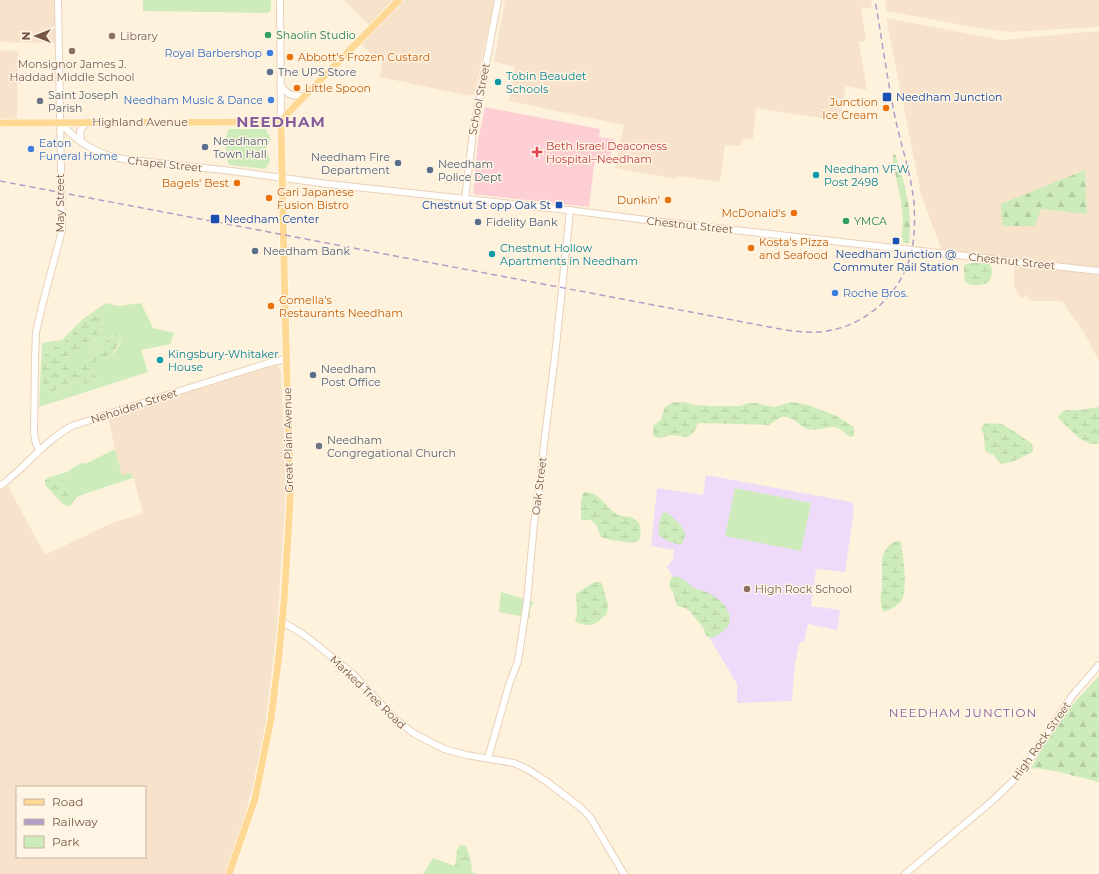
<svg xmlns="http://www.w3.org/2000/svg" width="1099" height="874" font-family="Montserrat,sans-serif">
<style>
.residential{fill:#f7e3cb;fill-rule:evenodd}
.education{fill:#efdafa}
.medical{fill:#fdcfd4}
.forest{fill:url(#forest-firs)}
.wetland{fill:url(#wetland-marsh)}
.green{fill:#ceecbb;fill-rule:evenodd}
.lines{fill:none;stroke-linecap:round;stroke-linejoin:round}
.secondary-casing{stroke:#ead0b8;stroke-width:8}
.primary-casing{stroke:#fff;stroke-width:8}
.secondary{stroke:#fff;stroke-width:6}
.primary{stroke:#ffd893;stroke-width:7}
.rail{stroke:#b49cc7;stroke-width:1.5;stroke-dasharray:6 4;stroke-linecap:butt}
.leisure-dot{fill:#2e9e5b;stroke:#fff5e5;stroke-width:1.5}
.education-dot{fill:#8d6e63;stroke:#fff5e5;stroke-width:1.5}
.shop-dot{fill:#3f7fe0;stroke:#fff5e5;stroke-width:1.5}
.food-dot{fill:#e8710a;stroke:#fff5e5;stroke-width:1.5}
.service-dot{fill:#5c6f8a;stroke:#fff5e5;stroke-width:1.5}
.culture-dot{fill:#0f9aa8;stroke:#fff5e5;stroke-width:1.5}
.transit-dot{fill:#1a4fb4;stroke:#fff5e5;stroke-width:1.5}
.worship-dot{fill:#6b7280;stroke:#fff5e5;stroke-width:1.5}
.health-dot{fill:#e0444e;stroke:#fff5e5;stroke-width:1.5}
.labels{text-anchor:middle;dominant-baseline:central;stroke-width:3;stroke-linejoin:round;paint-order:stroke}
.leisure-label{font-size:11px;fill:#27864d;stroke:#fff5e5;text-anchor:start}
.education-label{font-size:11px;fill:#785e54;stroke:#fff5e5;text-anchor:start}
.shop-label{font-size:11px;fill:#366cbe;stroke:#fff5e5;text-anchor:end}
.food-label{font-size:11px;fill:#c56008;stroke:#fff5e5;text-anchor:start}
.service-label{font-size:11px;fill:#4e5e75;stroke:#fff5e5;text-anchor:start}
.culture-label{font-size:11px;fill:#0d838f;stroke:#fff5e5;text-anchor:start}
.worship-label{font-size:11px;fill:#5b616d;stroke:#fff5e5;text-anchor:start}
.transit-label{font-size:11px;fill:#164399;stroke:#fff5e5;text-anchor:start}
.street-label{font-size:11px;fill:#765644;stroke:#fff5e5}
.health-label{font-size:11px;fill:#be3a42;stroke:#fff5e5;text-anchor:start}
.neighbourhood-label{font-size:12px;letter-spacing:1px;fill:#875e9a;stroke:#fff5e5}
.district-label{font-size:15px;font-weight:bold;letter-spacing:1px;fill:#875e9a;stroke:#fff5e5}
</style>
<defs>
<pattern id="forest-firs" width="22" height="20" patternUnits="userSpaceOnUse"><rect width="22" height="20" fill="#ceecbb"/><path d="M5 1l3.5 6h-7zM16 11l3.5 6h-7z" fill="#b4cca2"/></pattern>
<pattern id="wetland-marsh" width="20" height="14" patternUnits="userSpaceOnUse"><rect width="20" height="14" fill="#ceecbb"/><path d="M1 5h8M5 5V1M11 12h8M15 12V8" fill="none" stroke="#b4cca2"/></pattern>
</defs>
<rect width="100%" height="100%" fill="#fef2dd"/>
<!-- residential -->
<g class="residential">
<polygon points="0,0 55,0 56,43 0,42"/>
<polygon points="344,0 393,0 369,25"/>
<polygon points="402,0 494,0 475,93 470,96 380,77 382,63 360,43"/>
<polygon points="505,0 871,0 872,9 861,7 866,41 859,42 867,90 846,86 840,121 756,108 753,139 743,138 741,146 725,145 720,182 677,176 676,179 615,168 624,125 509,101 515,67 494,62"/>
<polygon points="885,0 1099,0 1099,27 1008,32 978,28 887,11"/>
<path d="M886 18 1001 40 1099 31V361L1086 336 1062 301H1030L1026 295 1021 299 1014 286V264L944 257 921 194ZM1085 170 1087 214 1041 209Z"/>
<polygon points="0,50 18,51 17,119 0,119"/>
<path d="M273 365H277L281 371 285 447V508L277 628 265 727 253 786 242 826 225 874H0V491L8 486 45 555 112 523 143 513 132 473 122 476 115 449 108 417 115 414 261 369ZM17 787H145V857H17Z"/>
</g>
<!-- education -->
<polygon class="education" points="706,475 846,501 851,502 853,505 854,509 845,572 816,569 811,606 840,610 837,630 808,624 804,642 800,642 795,663 792,701 737,703 737,684 667,567 673,559 674,550 651,546 657,488 703,495"/>
<!-- medical -->
<polygon class="medical" points="485,107 600,129 599,137 614,139 609,162 595,159 589,207 473,194 478,141"/>
<!-- forest -->
<g class="forest">
<path d="M895 154C905 183 913 212 909 243H903V238H901C907 215 897 188 894 165H893V155Z"/>
<polygon points="1085,170 1087,214 1041,209 1035,226 1002,226 1001,204"/>
<path d="M1099 676V782C1077 777 1054 769 1031 768 1038 756 1044 742 1052 730 1066 711 1083 693 1099 676Z"/>
</g>
<!-- wetland -->
<g class="wetland">
<path d="M971 263H985L991 265C993 272 992 278 988 283 980 285 972 287 965 282L964 275V265Z"/>
<path d="M98 314C101 315 102 315 103 318 106 325 92 346 86 351 82 354 71 356 65 357L78 362 88 361 101 349 106 339 115 334H119L122 338 112 355 106 358 90 371 92 374 98 377C95 387 80 381 72 383 62 384 55 393 45 394 43 389 40 363 43 357 47 350 55 348 62 343 74 335 85 317 98 314Z"/>
<path d="M675 402H684L694 405 709 406H740L748 403H755L774 407 791 402 808 405 837 416 852 426 854 428V436L850 437C845 434 843 429 835 427 826 426 816 432 807 429 799 426 792 415 782 417 777 418 774 423 769 425L701 423H698L694 432 688 437C682 437 677 435 671 435 663 435 662 442 653 435V426L661 420 665 407 670 404Z"/>
<polygon points="1099,407 1099,444 1091,444 1079,438 1059,419 1058,417 1062,412 1067,410 1080,410"/>
<polygon points="987,423 1002,424 1012,430 1031,443 1033,447 1033,452 1012,462 1001,464 998,461 994,455 986,452 985,449 984,435 981,429 983,425"/>
<polygon points="82,463 88,464 93,489 76,498 71,505 68,506 64,505 45,485 45,481 47,478 67,472 74,467"/>
<path d="M585 492C599 492 605 506 615 513 622 518 632 514 638 522 642 527 641 535 639 540L633 543 611 540 601 537C598 532 598 524 592 521 589 519 585 520 581 520V501L583 493Z"/>
<path d="M664 512C671 514 684 527 685 534 685 538 683 541 682 544 674 545 665 540 659 535 658 528 659 517 664 512Z"/>
<path d="M897 541H900L901 543C903 557 908 587 902 600 899 605 890 610 884 612 878 603 882 595 882 585 883 568 877 548 897 541Z"/>
<path d="M672 577C683 575 687 584 696 589 700 590 704 591 708 593 722 599 741 619 722 632 718 635 713 639 708 637 705 635 705 632 704 629 702 626 690 611 688 610 685 607 680 607 677 606L673 592 669 586 670 580Z"/>
<path d="M596 582H600L602 584 608 604 607 614C603 617 599 622 594 624 588 626 579 625 575 621L577 615 576 594 591 584Z"/>
<polygon points="460,845 466,846 471,861 472,874 451,874 456,862 457,850"/>
</g>
<!-- green -->
<g class="green">
<polygon points="143,0 271,0 271,10 268,13 143,11"/>
<path d="M229 129H266C268 134 271 136 270 142 268 147 268 143 267 149 267 154 270 157 270 162L265 169 229 165C225 154 223 140 229 129Z"/>
<path d="M106 303 118 306 141 303 153 328 175 333 172 338 171 344 141 350 148 372 39 407 42 343 62 340 83 319ZM98 314C101 315 102 315 103 318 106 324 93 346 87 350 80 356 66 353 63 362L68 364 88 361 101 349 106 339 115 334H119L122 338C120 343 117 351 112 355 105 361 91 358 90 371L92 374 98 377C95 387 80 381 72 383 62 385 55 393 45 394 43 389 40 363 43 357 47 350 55 348 62 343 74 335 85 317 98 314Z"/>
<polygon points="115,449 122,475 132,473 133,478 72,498 59,477"/>
<polygon points="735,488 811,503 801,551 725,536"/>
<polygon points="501,592 534,602 530,609 530,618 499,612"/>
<polygon points="433,858 477,874 423,874"/>
</g>
<g class="lines">
<!-- secondary casing -->
<g class="secondary-casing">
<g id="secondary">
<polyline points="280,0 281,122"/>
<path d="M281 86C289 96 292 96 305 96"/>
<path d="M60 122C76 141 98 155 123 159L232 171 328 184 576 211 654 221 1099 271"/>
<polyline points="81,141 80,131 87,122"/>
<polyline points="465,199 473,133 498,0"/>
<polyline points="40,450 36,444 34,434 35,358 36,332 42,306 60,238 62,229 58,0"/>
<path d="M0 486C25 468 44 441 72 426L186 389 265 364 286 359"/>
<polyline points="282,622 293,628 307,637 353,674 393,717 413,733 444,749 466,755 514,763 527,769 546,781 581,808 590,817 624,874"/>
<polyline points="488,758 509,685 518,661 527,601 534,524 540,486 544,444 556,347 570,210"/>
<polyline points="905,874 991,802 1011,783 1028,762 1072,696 1099,665"/>
</g>
</g>
<!-- primary casing -->
<g class="primary-casing">
<g id="primary">
<polyline points="281,122 290,111 399,0"/>
<polyline points="0,123 281,122"/>
<polyline points="229,874 255,799 271,719 279,654 284,602 290,502 290,481 285,309 281,122"/>
</g>
</g>
<!-- secondary -->
<use href="#secondary" class="secondary"/>
<!-- primary -->
<use href="#primary" class="primary"/>
<!-- rail -->
<path class="rail" d="M0 181 780 329C798 332 815 334 832 330 868 323 900 293 910 257 915 240 915 221 914 203 911 173 901 146 895 117 887 78 882 39 875 0"/>
</g>
<!-- markers -->
<g class="leisure-dot">
<circle cx="268" cy="35" r="4"/>
<circle cx="846" cy="221" r="4"/>
</g>
<g class="education-dot">
<circle cx="112" cy="36" r="4"/>
<circle cx="72" cy="51" r="4"/>
<circle cx="747" cy="589" r="4"/>
</g>
<g class="shop-dot">
<circle cx="270" cy="53" r="4"/>
<circle cx="271" cy="100" r="4"/>
<circle cx="31" cy="149" r="4"/>
<circle cx="835" cy="293" r="4"/>
</g>
<g class="food-dot">
<circle cx="290" cy="57" r="4"/>
<circle cx="297" cy="88" r="4"/>
<circle cx="886" cy="108" r="4"/>
<circle cx="237" cy="183" r="4"/>
<circle cx="269" cy="198" r="4"/>
<circle cx="668" cy="200" r="4"/>
<circle cx="794" cy="213" r="4"/>
<circle cx="751" cy="248" r="4"/>
<circle cx="271" cy="306" r="4"/>
</g>
<g class="service-dot">
<circle cx="270" cy="72" r="4"/>
<circle cx="205" cy="147" r="4"/>
<circle cx="398" cy="163" r="4"/>
<circle cx="430" cy="170" r="4"/>
<circle cx="478" cy="222" r="4"/>
<circle cx="255" cy="251" r="4"/>
<circle cx="313" cy="375" r="4"/>
</g>
<g class="culture-dot">
<circle cx="498" cy="82" r="4"/>
<circle cx="816" cy="175" r="4"/>
<circle cx="492" cy="254" r="4"/>
<circle cx="160" cy="360" r="4"/>
</g>
<g class="transit-dot">
<rect x="882" y="92" width="10" height="10" rx="2"/>
<rect x="555" y="201" width="8" height="8" rx="2"/>
<rect x="210" y="214" width="10" height="10" rx="2"/>
<rect x="892" y="237" width="8" height="8" rx="2"/>
</g>
<g class="worship-dot">
<circle cx="40" cy="101" r="4"/>
<circle cx="319" cy="446" r="4"/>
</g>
<path class="health-dot" d="M535 146h4v4h4v4h-4v4h-4v-4h-4v-4h4z"/>
<g class="labels">
<!-- leisure labels -->
<g class="leisure-label">
<text x="276" y="35">Shaolin Studio</text>
<text x="854" y="221">YMCA</text>
</g>
<!-- education labels -->
<g class="education-label">
<text x="120" y="36">Library</text>
<text x="72" y="64" text-anchor="middle">Monsignor James J.<tspan x="72" dy="13">Haddad Middle School</tspan></text>
<text x="755" y="589">High Rock School</text>
</g>
<!-- shop labels -->
<g class="shop-label">
<text x="262" y="53">Royal Barbershop</text>
<text x="263" y="100">Needham Music &amp; Dance</text>
<text x="39" y="143" text-anchor="start">Eaton<tspan x="39" dy="13">Funeral Home</tspan></text>
<text x="843" y="293" text-anchor="start">Roche Bros.</text>
</g>
<!-- food labels -->
<g class="food-label">
<text x="298" y="57">Abbott's Frozen Custard</text>
<text x="305" y="88">Little Spoon</text>
<text x="878" y="102" text-anchor="end">Junction<tspan x="878" dy="13">Ice Cream</tspan></text>
<text x="229" y="183" text-anchor="end">Bagels' Best</text>
<text x="277" y="192">Gari Japanese<tspan x="277" dy="13">Fusion Bistro</tspan></text>
<text x="660" y="200" text-anchor="end">Dunkin'</text>
<text x="786" y="213" text-anchor="end">McDonald's</text>
<text x="759" y="242">Kosta's Pizza<tspan x="759" dy="13">and Seafood</tspan></text>
<text x="279" y="300">Comella's<tspan x="279" dy="13">Restaurants Needham</tspan></text>
</g>
<!-- service labels -->
<g class="service-label">
<text x="278" y="72">The UPS Store</text>
<text x="213" y="141">Needham<tspan x="213" dy="13">Town Hall</tspan></text>
<text x="390" y="157" text-anchor="end">Needham Fire<tspan x="390" dy="13">Department</tspan></text>
<text x="438" y="164">Needham<tspan x="438" dy="13">Police Dept</tspan></text>
<text x="486" y="222">Fidelity Bank</text>
<text x="263" y="251">Needham Bank</text>
<text x="321" y="369">Needham<tspan x="321" dy="13">Post Office</tspan></text>
</g>
<!-- culture labels -->
<g class="culture-label">
<text x="506" y="76">Tobin Beaudet<tspan x="506" dy="13">Schools</tspan></text>
<text x="824" y="169">Needham VFW<tspan x="824" dy="13">Post 2498</tspan></text>
<text x="500" y="248">Chestnut Hollow<tspan x="500" dy="13">Apartments in Needham</tspan></text>
<text x="168" y="354">Kingsbury-Whitaker<tspan x="168" dy="13">House</tspan></text>
</g>
<!-- worship labels -->
<g class="worship-label">
<text x="48" y="95">Saint Joseph<tspan x="48" dy="13">Parish</tspan></text>
<text x="327" y="440">Needham<tspan x="327" dy="13">Congregational Church</tspan></text>
</g>
<!-- transit labels -->
<g class="transit-label">
<text x="896" y="97">Needham Junction</text>
<text x="551" y="205" text-anchor="end">Chestnut St opp Oak St</text>
<text x="224" y="219">Needham Center</text>
<text x="896" y="254" text-anchor="middle">Needham Junction @<tspan x="896" dy="13">Commuter Rail Station</tspan></text>
</g>
<!-- street labels -->
<g class="street-label">
<text transform="translate(479 99) rotate(-79)">School Street</text>
<text x="140" y="122">Highland Avenue</text>
<text transform="translate(165 164) rotate(6)">Chapel Street</text>
<text transform="translate(60 203) rotate(-90)">May Street</text>
<text transform="translate(690 225) rotate(6)">Chestnut Street</text>
<text transform="translate(1012 261) rotate(6)">Chestnut Street</text>
<text transform="translate(134 406) rotate(-18)">Nehoiden Street</text>
<text transform="translate(288 440) rotate(-91)">Great Plain Avenue</text>
<text transform="translate(539 486) rotate(-83)">Oak Street</text>
<text transform="translate(368 692) rotate(44)">Marked Tree Road</text>
<text transform="translate(1041 741) rotate(-55)">High Rock Street</text>
</g>
<!-- health labels -->
<g class="health-label">
<text x="546" y="146">Beth Israel Deaconess<tspan x="546" dy="13">Hospital–Needham</tspan></text>
</g>
<!-- neighbourhood labels -->
<g class="neighbourhood-label">
<text x="963" y="712">NEEDHAM JUNCTION</text>
</g>
<!-- district labels -->
<g class="district-label">
<text x="281" y="121">NEEDHAM</text>
</g>
</g>
<!-- legend -->
<rect x="16" y="786" width="130" height="72" fill="#fff5e5" stroke="#c8b5a5"/>
<rect x="24" y="799" width="20" height="6" fill="#ffd893" stroke="#c8b5a5"/>
<text x="52" y="806" font-size="12" fill="#765644">Road</text>
<rect x="24" y="819" width="20" height="6" fill="#b49cc7" stroke="#c8b5a5"/>
<text x="52" y="826" font-size="12" fill="#765644">Railway</text>
<rect x="24" y="836" width="20" height="12" fill="#ceecbb" stroke="#c8b5a5"/>
<text x="52" y="846" font-size="12" fill="#765644">Park</text>
<!-- north arrow -->
<g transform="translate(36 36) rotate(270)" stroke="#fff5e5" stroke-width="3" paint-order="stroke">
<path d="M0-3L7 15L0 10L-7 15Z" fill="#765644"/>
<text y="-6" font-size="11" font-weight="bold" text-anchor="middle" fill="#765644">N</text>
</g>
</svg>
